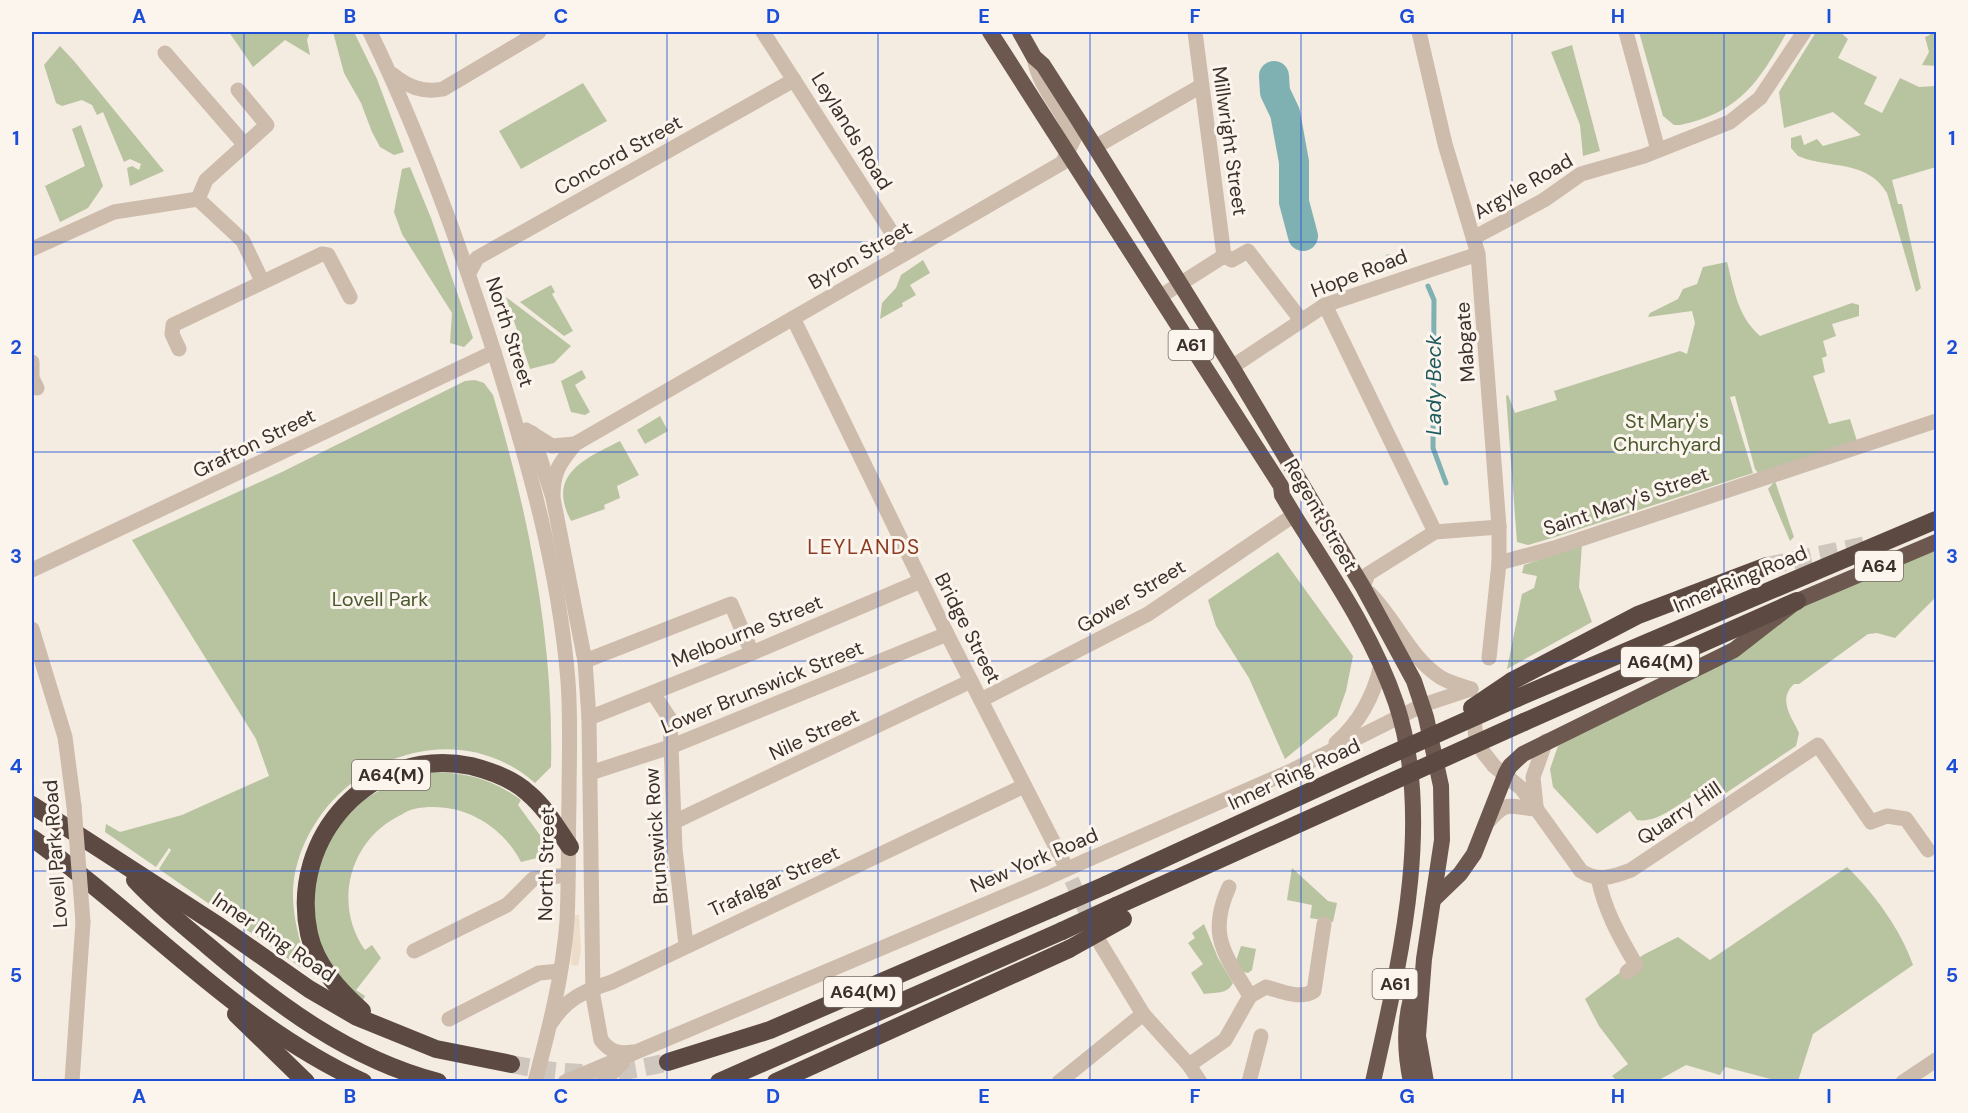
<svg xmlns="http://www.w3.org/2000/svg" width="1968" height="1113" font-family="'DM Sans',sans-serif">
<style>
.green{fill:#b8c4a0}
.plaza{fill:#ecdcc8}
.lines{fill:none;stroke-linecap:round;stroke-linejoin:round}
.stream{stroke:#7fb0b2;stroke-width:5}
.river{stroke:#7fb0b2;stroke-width:30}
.minor-tunnel{stroke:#cfc6bd;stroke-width:15;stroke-dasharray:15 8;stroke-linecap:butt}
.motorway-tunnel{stroke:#cfc6bd;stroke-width:18;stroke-dasharray:18 9;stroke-linecap:butt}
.minor{stroke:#cdbbac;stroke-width:15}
.tertiary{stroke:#cdbbac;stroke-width:15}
.trunk{stroke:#6c584f;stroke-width:16}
.motorway{stroke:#5c4a42;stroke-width:18}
.tertiary-bridge{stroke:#cdbbac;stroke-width:15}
.motorway-bridge{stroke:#5c4a42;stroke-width:18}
.grid{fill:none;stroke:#1d4ed8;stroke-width:1.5;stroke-opacity:0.55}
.labels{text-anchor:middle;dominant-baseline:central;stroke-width:6;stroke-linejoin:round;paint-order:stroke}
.shield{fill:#fbf5ee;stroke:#756b66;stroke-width:1.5}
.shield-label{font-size:18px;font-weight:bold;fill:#3b302b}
.street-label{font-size:20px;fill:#3b302b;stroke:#fbf5ee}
.park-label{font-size:20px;fill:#4a5a2e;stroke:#fbf5ee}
.water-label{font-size:21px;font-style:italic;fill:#1f5a5e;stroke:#fbf5ee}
.neighbourhood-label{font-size:21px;letter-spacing:1.5px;fill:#8c3b22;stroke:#fbf5ee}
.neatline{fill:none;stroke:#1d4ed8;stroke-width:2}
.grid-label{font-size:20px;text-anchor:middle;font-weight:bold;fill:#1d4ed8}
</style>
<rect width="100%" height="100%" fill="#f4ebe1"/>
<!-- green -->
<g class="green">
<polygon points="229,32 310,32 307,40 310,55 285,40 253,67"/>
<polygon points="333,32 354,32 377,79 404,152 394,155 380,147 372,132 361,103 344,73"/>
<path d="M1639 32H1787C1759 82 1739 113 1680 125H1674L1663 116Z"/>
<path d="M1816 32H1840L1848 39 1838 58 1877 77 1864 104 1882 113 1900 78 1919 87 1936 86V167L1892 180 1898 204H1902L1921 288 1916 292 1887 193C1868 162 1837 168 1806 159L1798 156 1791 148V138L1801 135 1804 145 1817 139 1823 146 1861 135 1833 112 1784 128 1779 92Z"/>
<polygon points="1928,32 1936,32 1936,66 1922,65 1929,52 1925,37 1930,35"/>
<polygon points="1572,45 1600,151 1583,156 1580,125 1551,52"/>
<polygon points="60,46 74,61 164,171 130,186 127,168 132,166 139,170 141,164 130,159 124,162 103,112 97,115 92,105 82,100 62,106 56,103 44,65"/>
<polygon points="583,83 607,121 521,169 499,131"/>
<polygon points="81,125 103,186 88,208 60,222 45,186 85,166 72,129"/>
<polygon points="410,167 431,218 473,338 464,347 450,343 452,313 402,234 394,212 402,169"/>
<polygon points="923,260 930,273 910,285 916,295 902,303 903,306 880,319 882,303 896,288 901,275"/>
<path d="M1727 262C1735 292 1737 315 1760 336L1852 303 1859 305V316L1832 324 1836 336 1823 341 1827 356 1822 358 1825 372 1813 376 1829 424 1850 419 1857 441 1758 473 1755 469 1735 396 1730 397 1753 473 1552 538 1528 545 1517 542 1506 396 1508 395 1515 413 1557 400 1554 391 1680 351 1687 354 1695 323 1692 311 1648 317 1650 313 1678 299 1683 289 1697 284 1703 267Z"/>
<polygon points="551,285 555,292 552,294 573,331 564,336 520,302"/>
<polygon points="506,297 571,346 554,363 530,369"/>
<polygon points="582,370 586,378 575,385 590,412 585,415 571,412 561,381"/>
<path d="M475 380 484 383 493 395C529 516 554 640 551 767L535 783C453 711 328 762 298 861 287 895 296 931 307 964L300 967 159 869 171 850 169 848 156 867 105 832 106 824 120 832 182 815 269 776 256 739 132 540 282 472 465 381Z"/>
<polygon points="660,416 668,431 645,444 637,430"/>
<path d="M620 441 639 475 617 486 620 498 604 505 605 509 571 521C546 474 585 459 620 441Z"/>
<polygon points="1775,481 1794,537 1790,541 1768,489"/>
<path d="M1936 543V597L1895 638 1877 633 1868 634 1799 684H1794C1777 700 1792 717 1799 733L1796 746 1726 793C1692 779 1671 825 1637 820L1630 811 1597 834 1553 787 1550 769 1558 746 1814 595Z"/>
<polygon points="1582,544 1579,587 1592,622 1507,669 1522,594 1534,588 1537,576 1522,573 1524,565"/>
<polygon points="1278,552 1353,656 1346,691 1337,716 1285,759 1249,678 1216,626 1208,600"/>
<path d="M427 772C464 772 491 778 521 800L518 805 545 842 549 855 521 862C501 823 458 800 414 809 408 810 403 814 397 817 349 842 333 905 365 950L372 945 381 958 356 990 365 996 363 1000 337 981 314 934 312 913 316 869 334 831 364 799 403 778Z"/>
<path d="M1847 867C1874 893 1901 930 1913 965L1813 1034 1798 1081H1778L1725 1067 1720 1075 1686 1065 1657 1081H1617L1612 1076 1628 1064 1599 1026 1585 999 1643 955 1678 937 1710 960Z"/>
<polygon points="1292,868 1328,901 1337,903 1333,922 1310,918 1312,905 1287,900"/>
<path d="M1204 924 1218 958 1233 983C1227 995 1215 992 1204 994L1191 973 1203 964 1188 943 1195 938 1192 933Z"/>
<polygon points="1241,946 1256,949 1252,970 1248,973 1244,972 1236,961"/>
</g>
<!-- plaza -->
<polygon class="plaza" points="573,915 579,915 581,951 578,966 571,965"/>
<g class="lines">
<!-- stream -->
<g class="stream">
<polyline points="1388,257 1407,262"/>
<polyline points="1428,286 1434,300 1433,448 1446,483"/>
</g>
<!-- river -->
<polyline class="river" points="1274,76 1275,92 1285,113 1294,162 1294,202 1303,236"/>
<!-- minor-tunnel -->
<polyline class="minor-tunnel" points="1062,859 1093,927"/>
<!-- motorway-tunnel -->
<g class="motorway-tunnel">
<polyline points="1767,566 1871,544"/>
<path d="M511 1064C572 1076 607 1077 668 1062"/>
</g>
<!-- minor -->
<g class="minor">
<polyline points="763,32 905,253"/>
<polyline points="1195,32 1224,256"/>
<polyline points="1419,32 1445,144 1478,254 1499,527 1499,563 1489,658"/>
<polyline points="1626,32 1658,150"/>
<polyline points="165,53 244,144"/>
<polyline points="1095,147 1201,86"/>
<polyline points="198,199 206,180 267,125 238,90"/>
<polyline points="1475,237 1544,200 1581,174 1644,156 1730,122 1760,98 1804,32"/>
<polyline points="32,249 114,212 198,199 243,241 262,281"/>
<polyline points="1224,256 1232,260 1248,251 1301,320"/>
<polyline points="469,273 477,258 794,80"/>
<polyline points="1161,296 1224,256"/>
<polyline points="1325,305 1435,532"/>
<polyline points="793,318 947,634 1062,859"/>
<polyline points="179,349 172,334 173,325 322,254 328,255 350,297"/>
<polyline points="32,362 32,378 37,388"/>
<polyline points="1232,367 1325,305 1478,254"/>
<polyline points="526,430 552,446 575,444"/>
<path d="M553 496C553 471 560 463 575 444L1062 163 1074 139C1064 110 1038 87 1034 57"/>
<polyline points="1499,563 1554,548 1936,421"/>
<polyline points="32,570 494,352"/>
<polyline points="1363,587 1368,574 1435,532 1499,527"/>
<polyline points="585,661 731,604 752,653"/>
<polyline points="653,693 670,719 675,849 686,945"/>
<polyline points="981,700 1148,614 1294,515"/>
<path d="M1473 707 1476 739 1483 752 1494 766 1522 789 1581 871C1598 882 1613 877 1631 870L1818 745 1871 822 1887 816 1906 819 1928 850"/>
<polyline points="589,718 752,653 921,581"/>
<polyline points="590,773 670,747 947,634"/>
<polyline points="1536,806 1533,777 1546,741"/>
<polyline points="674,822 971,681"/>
<path d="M1488 822C1508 798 1511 808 1536 809"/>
<path d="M1598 878C1605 911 1619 936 1636 965L1627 972"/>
<path d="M1229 887C1207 936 1225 954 1250 996"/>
<polyline points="1100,943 1143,1014 1189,1065 1200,1082"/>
<polyline points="414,951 507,905 533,879 568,875"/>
<polyline points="449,1019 539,973 560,971"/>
<path d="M551 1023C567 998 584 991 612 982L1024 786"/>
<path d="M1189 1065 1225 1040 1250 996 1266 987C1281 991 1299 1000 1314 991L1324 924"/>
<polyline points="1059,1082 1143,1014"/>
<polyline points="1249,1082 1261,1036"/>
<polyline points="1903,1082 1936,1060"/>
</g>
<!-- tertiary -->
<g class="tertiary">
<path d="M370 32C420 135 459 242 494 352 527 459 559 568 568 681 571 721 569 761 569 801 568 841 569 881 567 921 563 975 549 1029 535 1082"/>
<path d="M392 74C408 87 423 93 443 89L539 32"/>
<path d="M532 433 553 498 585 661 589 718 593 996 601 1040C610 1052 619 1054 633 1052"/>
<path d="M1369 593C1395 618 1409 657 1440 677 1449 683 1461 685 1471 689"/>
<polyline points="32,629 65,737 74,806"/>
<path d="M1336 743C1359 723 1374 695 1381 665"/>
<polyline points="1085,861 1293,770 1423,705 1471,689"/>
<polyline points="72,1082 83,922"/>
<polyline points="565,1082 1045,879"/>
<polyline points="603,1082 622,1063"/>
</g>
<!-- trunk -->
<g class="trunk">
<path d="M990 32 1281 486 1282 495 1294 515C1332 576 1373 635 1396 703 1435 821 1399 964 1373 1082"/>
<polyline points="1020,32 1034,57 1043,65 1077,118 1232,367 1363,587 1414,681 1426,717 1441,786 1442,840 1424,959 1418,1036 1426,1082"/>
<polyline points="1433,900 1460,874 1474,854 1506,773 1510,766 1523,754 1734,650 1797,601 1936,542"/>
<path d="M1411 1082C1404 1049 1404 1014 1416 983"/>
</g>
<!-- motorway -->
<g class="motorway">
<polyline points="1512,681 1638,615 1767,566"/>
<polyline points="1517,698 1936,520"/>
<polyline points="1524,722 1797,601"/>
<polyline points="32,805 219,926 309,989 357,1017 436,1049 511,1064"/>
<path d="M32 838C144 918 236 1024 363 1082"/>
<path d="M135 880C157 904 182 924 207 945 275 1003 349 1059 438 1082"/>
<polyline points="1106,885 1383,758"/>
<polyline points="1116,906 1380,787"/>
<path d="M362 1011C339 990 316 966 309 934 288 837 372 745 471 766 491 771 513 779 528 793 546 808 557 828 570 847"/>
<polyline points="236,1014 306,1082"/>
<polyline points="668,1062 770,1030 1053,908"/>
<polyline points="719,1082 1062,931"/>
<polyline points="776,1082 1069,949"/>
</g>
<!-- tertiary-bridge -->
<g class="tertiary-bridge">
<polyline points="74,806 83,922"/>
<polyline points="1045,879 1085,861"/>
</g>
<!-- motorway-bridge -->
<g class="motorway-bridge">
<polyline points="1472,708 1512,681"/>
<polyline points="1383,758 1517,698"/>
<polyline points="1380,787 1524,722"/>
<polyline points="1053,908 1106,885"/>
<polyline points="1062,931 1116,906"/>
<polyline points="1069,949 1123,919"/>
</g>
</g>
<!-- grid -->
<path class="grid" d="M244 32V1082M456 32V1082M667 32V1082M878 32V1082M1090 32V1082M1301 32V1082M1512 32V1082M1724 32V1082M32 242H1936M32 452H1936M32 661H1936M32 871H1936"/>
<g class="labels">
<!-- shield labels -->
<g class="shield">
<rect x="1168.5" y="330" width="45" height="30" rx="4.5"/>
<rect x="1855" y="551" width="48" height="30" rx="4.5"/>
<rect x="1621" y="647" width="78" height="30" rx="4.5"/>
<rect x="352" y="760" width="78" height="30" rx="4.5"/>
<rect x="1372.5" y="969" width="45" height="30" rx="4.5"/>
<rect x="824" y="977" width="78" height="30" rx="4.5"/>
</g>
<g class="shield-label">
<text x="1191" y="345">A61</text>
<text x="1879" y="566">A64</text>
<text x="1660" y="662">A64(M)</text>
<text x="391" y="775">A64(M)</text>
<text x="1395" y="984">A61</text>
<text x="863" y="992">A64(M)</text>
</g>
<!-- street labels -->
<g class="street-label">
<text transform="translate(852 131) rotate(58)">Leylands Road</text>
<text transform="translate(1230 141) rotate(82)">Millwright Street</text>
<text transform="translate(618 155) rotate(-29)">Concord Street</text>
<text transform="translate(1523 186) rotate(-30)">Argyle Road</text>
<text transform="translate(860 255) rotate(-30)">Byron Street</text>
<text transform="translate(1359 273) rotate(-21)">Hope Road</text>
<text transform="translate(510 332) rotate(72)">North Street</text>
<text transform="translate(1465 342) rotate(-94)">Mabgate</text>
<text transform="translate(254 443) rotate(-26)">Grafton Street</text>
<text transform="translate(1626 501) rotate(-19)">Saint Mary's Street</text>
<text transform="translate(1321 515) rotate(60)">Regent Street</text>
<text transform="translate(1740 579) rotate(-23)">Inner Ring Road</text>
<text transform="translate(1131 596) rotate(-31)">Gower Street</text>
<text transform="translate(968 628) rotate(63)">Bridge Street</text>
<text transform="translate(747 631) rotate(-22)">Melbourne Street</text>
<text transform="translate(762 687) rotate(-22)">Lower Brunswick Street</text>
<text transform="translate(814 734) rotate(-25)">Nile Street</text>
<text transform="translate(1294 774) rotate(-25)">Inner Ring Road</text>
<text transform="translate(1679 813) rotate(-34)">Quarry Hill</text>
<text transform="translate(656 836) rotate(-94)">Brunswick Row</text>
<text transform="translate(55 854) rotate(-94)">Lovell Park Road</text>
<text transform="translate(1034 860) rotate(-23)">New York Road</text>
<text transform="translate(546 864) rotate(-89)">North Street</text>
<text transform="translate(774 881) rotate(-25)">Trafalgar Street</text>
<text transform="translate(274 937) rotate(34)">Inner Ring Road</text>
</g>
<!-- park labels -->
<g class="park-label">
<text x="1667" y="421">St Mary's<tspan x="1667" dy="23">Churchyard</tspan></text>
<text x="380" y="599">Lovell Park</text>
</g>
<!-- water labels -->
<g class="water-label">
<text transform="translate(1434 385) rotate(-90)">Lady Beck</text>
</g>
<!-- neighbourhood labels -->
<g class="neighbourhood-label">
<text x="864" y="547">LEYLANDS</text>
</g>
</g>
<!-- border -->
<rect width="1968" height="1113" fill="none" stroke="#fbf5ee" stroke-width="66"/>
<rect x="33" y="33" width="1902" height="1047" class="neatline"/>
<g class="grid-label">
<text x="139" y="23">A</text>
<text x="350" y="23">B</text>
<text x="561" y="23">C</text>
<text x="773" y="23">D</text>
<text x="984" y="23">E</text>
<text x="1195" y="23">F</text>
<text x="1407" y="23">G</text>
<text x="1618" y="23">H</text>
<text x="1829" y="23">I</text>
<text x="16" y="145">1</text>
<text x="1952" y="145">1</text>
<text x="16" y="354">2</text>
<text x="1952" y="354">2</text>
<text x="16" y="563">3</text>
<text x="1952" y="563">3</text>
<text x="16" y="773">4</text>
<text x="1952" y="773">4</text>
<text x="16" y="982">5</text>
<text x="1952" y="982">5</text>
<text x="139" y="1103">A</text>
<text x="350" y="1103">B</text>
<text x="561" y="1103">C</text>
<text x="773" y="1103">D</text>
<text x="984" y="1103">E</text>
<text x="1195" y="1103">F</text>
<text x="1407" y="1103">G</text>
<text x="1618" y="1103">H</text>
<text x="1829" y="1103">I</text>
</g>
</svg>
